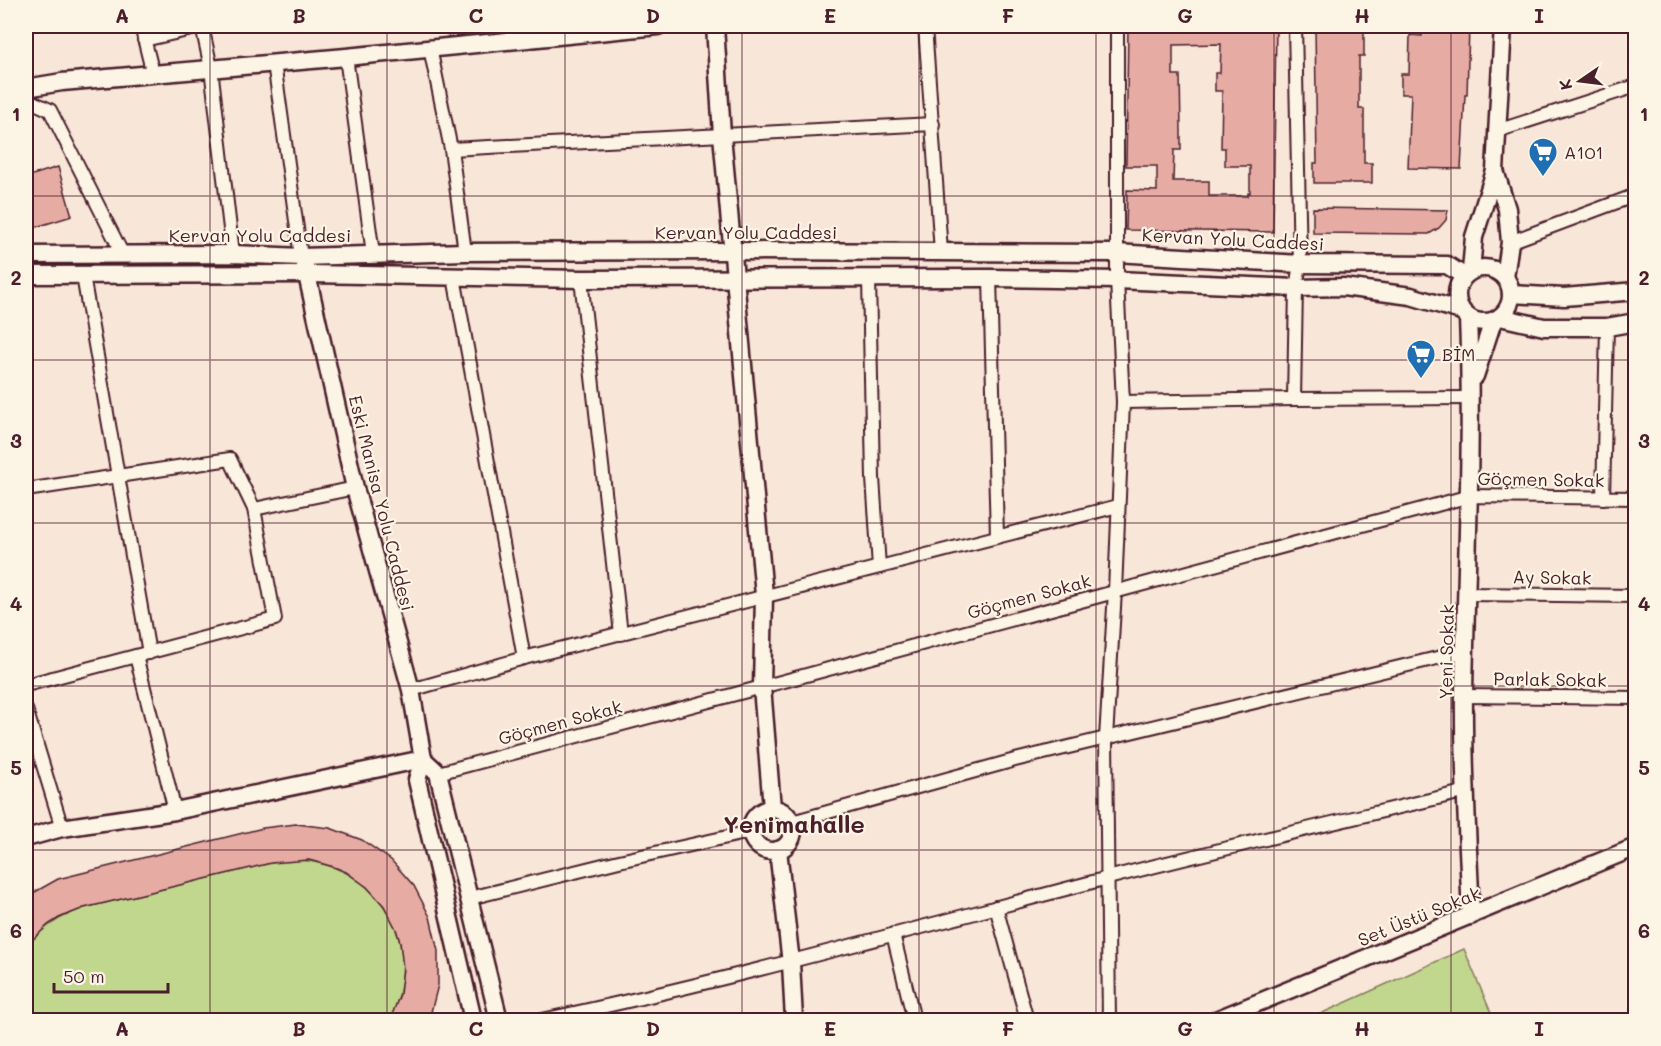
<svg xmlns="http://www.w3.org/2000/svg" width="1661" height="1046" font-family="Mali,sans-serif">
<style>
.green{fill:#c1d78d;stroke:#867b5c;stroke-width:1.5}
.building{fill:#e6aca4;stroke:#4a1f2b;stroke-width:1.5;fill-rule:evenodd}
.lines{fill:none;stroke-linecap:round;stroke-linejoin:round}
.street-casing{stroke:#4a1f2b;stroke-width:16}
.secondary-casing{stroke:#4a1f2b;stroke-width:21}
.street{stroke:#fcf5e5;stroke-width:12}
.secondary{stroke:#fcf5e5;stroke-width:16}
.grid{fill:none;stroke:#4a1f2b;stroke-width:1.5;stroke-opacity:0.55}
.labels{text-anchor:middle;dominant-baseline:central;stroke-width:4.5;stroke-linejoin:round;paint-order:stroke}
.poi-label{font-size:18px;fill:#4a1f2b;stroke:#fcf5e5;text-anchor:start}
.street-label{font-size:18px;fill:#4a1f2b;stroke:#fcf5e5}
.district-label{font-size:24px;font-weight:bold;fill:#4a1f2b;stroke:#fcf5e5}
.neatline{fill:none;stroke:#4a1f2b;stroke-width:2}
.grid-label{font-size:20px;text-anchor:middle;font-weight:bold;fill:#4a1f2b}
</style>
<rect width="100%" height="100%" fill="#f8e6d8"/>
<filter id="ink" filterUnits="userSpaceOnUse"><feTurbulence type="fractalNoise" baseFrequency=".0167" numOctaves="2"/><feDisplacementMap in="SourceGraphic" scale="12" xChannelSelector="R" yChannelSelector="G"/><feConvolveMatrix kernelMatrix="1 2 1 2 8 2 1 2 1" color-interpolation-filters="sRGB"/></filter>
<g filter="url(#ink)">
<!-- green -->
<g class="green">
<path d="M296 860C381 864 426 945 390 1020H26V947C41 928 61 916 84 908L271 863Z"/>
<polygon points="1464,949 1494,1020 1307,1020"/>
</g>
<!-- building -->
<g class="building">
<path d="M1128 26H1276L1273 232 1126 230 1127 190 1157 191V166H1126ZM1221 44 1220 73H1215V91H1222L1221 148H1225V166H1250V193H1248V196H1209V181H1173L1174 150H1181V131L1180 75H1173V45Z"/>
<polygon points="1315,26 1364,26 1364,56 1359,56 1359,109 1364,109 1364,163 1372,163 1372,183 1314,183 1314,163 1317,163"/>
<polygon points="1422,26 1469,26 1467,95 1465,95 1461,169 1408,168 1411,94 1401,94 1401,74 1409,74 1410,35 1422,36"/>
<polygon points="58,167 72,216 36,227 26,192 26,177"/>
<polygon points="1313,208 1386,209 1448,210 1446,220 1439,228 1429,234 1313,233"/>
<polygon points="296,824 330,828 362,840 391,860 414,886 430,917 438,951 438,985 429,1020 390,1020 400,994 403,968 400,942 396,929 384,906 367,887 346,872 334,867 309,860 271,863 84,908 59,918 48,925 26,946 26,897 58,879 263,828"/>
</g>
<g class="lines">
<!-- street casing -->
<g class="street-casing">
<g id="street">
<polyline points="141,26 153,74"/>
<polyline points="202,26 211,68 233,254"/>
<polyline points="925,26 941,252"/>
<polyline points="144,40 205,26"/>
<polyline points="430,48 451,149 465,252"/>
<polyline points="346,57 373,254"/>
<polyline points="274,63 301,257"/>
<polyline points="26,99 50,110 123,255"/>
<polyline points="1497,131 1636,86"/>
<polyline points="451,149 933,124"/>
<polyline points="1510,242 1636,195"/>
<polyline points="83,276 149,653"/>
<polyline points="454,277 524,658"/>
<polyline points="869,278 873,478 879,567"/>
<polyline points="990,278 997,536"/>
<polyline points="581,279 621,634"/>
<polyline points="1294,399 1296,288 1300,264 1295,26"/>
<polyline points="1123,402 1294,399 1471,398"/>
<polyline points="26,490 230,459 254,509 275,619 26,685"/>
<polyline points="1603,498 1607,327"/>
<polyline points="254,509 355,488"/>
<polyline points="1467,594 1636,596"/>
<polyline points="136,656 175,811"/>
<polyline points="411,690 524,658 1118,506"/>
<polyline points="1464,696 1636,698"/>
<polyline points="26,709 62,828"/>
<polyline points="438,773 762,687 1470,496 1636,498"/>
<polyline points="792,822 1015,760 1466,651"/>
<polyline points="470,898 619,861 750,832"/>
<polyline points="996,907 1027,1020"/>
<polyline points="893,934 914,1020"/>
<path d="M542 1020C731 980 916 928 1104 879 1224 848 1346 820 1467 791"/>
<polyline points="1109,1020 1106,738 1115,591 1123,402 1117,280 1117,26"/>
</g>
</g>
<!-- secondary casing -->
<g class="secondary-casing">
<g id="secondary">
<polyline points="715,26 722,135 764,595 762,687 772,808"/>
<polyline points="26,88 62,82 346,57 658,26"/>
<polyline points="1495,171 1507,209 1510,242 1505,278"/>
<polyline points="26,255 233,254 301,257 465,252 734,251 1116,253 1300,264 1447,265 1464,276"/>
<polyline points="305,266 355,488 411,690 423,759 417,780 473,1020"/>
<circle cx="1484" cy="295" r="27"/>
<polyline points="1471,271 1474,237 1495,171 1503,26"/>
<polyline points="26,275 308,274 581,279 990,278 1117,280 1296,288 1343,287 1411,296 1461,311"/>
<polyline points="1511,294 1564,297 1636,291"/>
<path d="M1468 317C1473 443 1466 568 1464 694 1463 768 1468 842 1471 916"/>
<polyline points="1500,317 1544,327 1607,327 1636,322"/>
<polyline points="1475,376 1493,321"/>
<polyline points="423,759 438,773 499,1020"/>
<circle cx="772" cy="830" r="21"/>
<polyline points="26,838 62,828 175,811 423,759"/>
<polyline points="778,850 791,963 794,1020"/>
<polyline points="1216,1020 1636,847"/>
</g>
</g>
<!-- street -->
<use href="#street" class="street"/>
<!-- secondary -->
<use href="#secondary" class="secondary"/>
</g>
</g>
<!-- grid -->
<path class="grid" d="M210 26V1020M387 26V1020M565 26V1020M742 26V1020M919 26V1020M1096 26V1020M1274 26V1020M1451 26V1020M26 196H1636M26 360H1636M26 523H1636M26 686H1636M26 850H1636"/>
<!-- icons -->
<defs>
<g id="supermarket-pin" transform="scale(1.5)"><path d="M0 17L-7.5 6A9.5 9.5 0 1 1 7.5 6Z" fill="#1f6fb2" stroke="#fcf5e5"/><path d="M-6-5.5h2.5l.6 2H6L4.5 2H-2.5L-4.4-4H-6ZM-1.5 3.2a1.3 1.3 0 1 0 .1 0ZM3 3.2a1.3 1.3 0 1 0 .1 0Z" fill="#fff"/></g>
</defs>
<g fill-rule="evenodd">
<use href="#supermarket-pin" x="1543" y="152"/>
<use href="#supermarket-pin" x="1421" y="354"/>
</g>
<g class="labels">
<!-- poi labels -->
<g class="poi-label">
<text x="1564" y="152">A101</text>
<text x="1442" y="354">BİM</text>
</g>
<!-- street labels -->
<g class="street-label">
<text x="746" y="232">Kervan Yolu Caddesi</text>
<text x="260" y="235">Kervan Yolu Caddesi</text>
<text transform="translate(1233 239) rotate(3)">Kervan Yolu Caddesi</text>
<text transform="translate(1541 479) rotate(1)">Göçmen Sokak</text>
<text transform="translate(382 503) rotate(76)">Eski Manisa Yolu Caddesi</text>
<text transform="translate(1552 577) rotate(1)">Ay Sokak</text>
<text transform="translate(1029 596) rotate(-15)">Göçmen Sokak</text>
<text transform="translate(1446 652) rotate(-89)">Yeni Sokak</text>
<text transform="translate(1550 679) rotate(1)">Parlak Sokak</text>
<text transform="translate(560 722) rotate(-15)">Göçmen Sokak</text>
<text transform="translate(1419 916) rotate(-22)">Set Üstü Sokak</text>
</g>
<!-- district labels -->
<g class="district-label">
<text x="794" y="823">Yenimahalle</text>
</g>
</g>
<!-- margin -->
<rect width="1661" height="1046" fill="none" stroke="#fcf5e5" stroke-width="66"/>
<!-- north arrow -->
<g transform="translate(1580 81) rotate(256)" stroke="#fcf5e5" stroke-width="4.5" paint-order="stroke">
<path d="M0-4.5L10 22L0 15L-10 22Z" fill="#4a1f2b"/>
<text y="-9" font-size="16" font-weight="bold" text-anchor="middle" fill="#4a1f2b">K</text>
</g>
<!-- scale -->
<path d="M54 983v9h114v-9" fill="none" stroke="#4a1f2b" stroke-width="3"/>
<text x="63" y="983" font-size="18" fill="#4a1f2b" stroke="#fcf5e5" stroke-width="4.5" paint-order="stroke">50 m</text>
<rect x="33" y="33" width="1595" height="980" class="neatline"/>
<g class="grid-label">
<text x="122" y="23">A</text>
<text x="299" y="23">B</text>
<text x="476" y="23">C</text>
<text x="653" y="23">D</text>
<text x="830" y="23">E</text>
<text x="1008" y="23">F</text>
<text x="1185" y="23">G</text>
<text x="1362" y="23">H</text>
<text x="1539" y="23">I</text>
<text x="16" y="121">1</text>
<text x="1644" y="121">1</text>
<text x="16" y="285">2</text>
<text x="1644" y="285">2</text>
<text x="16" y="448">3</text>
<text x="1644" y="448">3</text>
<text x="16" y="611">4</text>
<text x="1644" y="611">4</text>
<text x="16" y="775">5</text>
<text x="1644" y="775">5</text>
<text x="16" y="938">6</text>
<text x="1644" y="938">6</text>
<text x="122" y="1036">A</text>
<text x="299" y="1036">B</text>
<text x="476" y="1036">C</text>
<text x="653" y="1036">D</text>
<text x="830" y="1036">E</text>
<text x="1008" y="1036">F</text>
<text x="1185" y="1036">G</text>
<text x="1362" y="1036">H</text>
<text x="1539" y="1036">I</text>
</g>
</svg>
